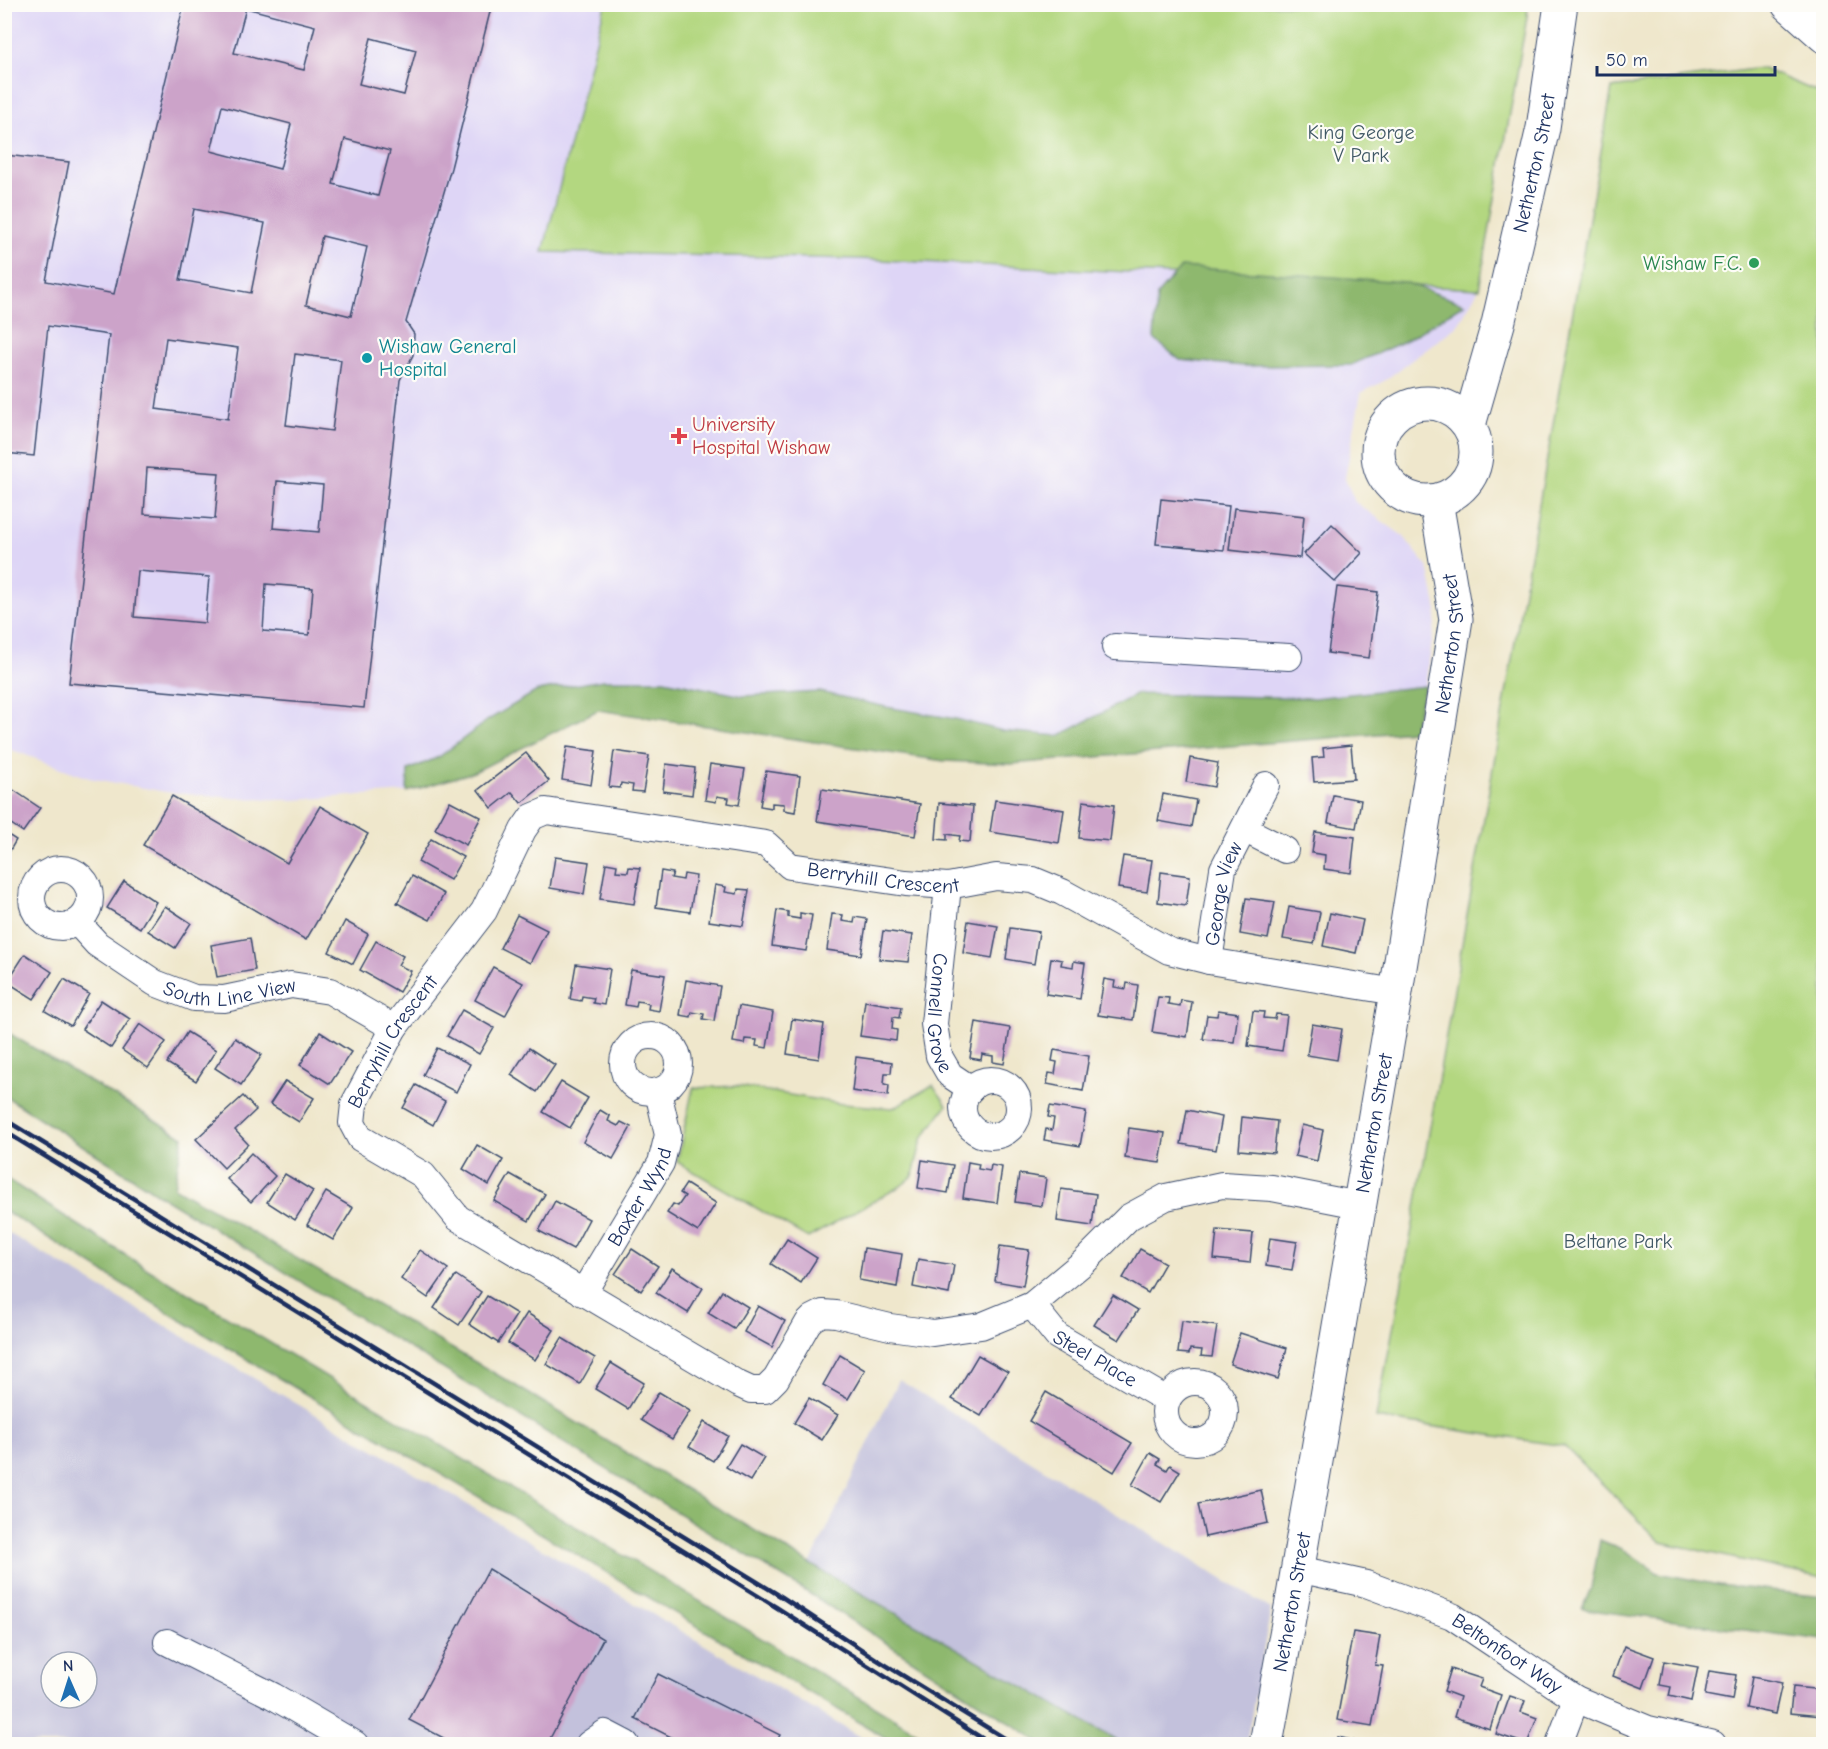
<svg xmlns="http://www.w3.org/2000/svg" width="1828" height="1749" font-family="'Comic Neue',sans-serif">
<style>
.built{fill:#ded5f6}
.industrial{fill:#c3c1dc;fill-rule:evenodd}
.green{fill:#b3d780;stroke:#67836f;stroke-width:1.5}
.forest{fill:#8eb86e;stroke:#547466;stroke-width:1.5}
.building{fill:#cca3c9;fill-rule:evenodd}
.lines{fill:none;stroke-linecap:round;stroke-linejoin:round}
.street-casing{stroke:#3b4b6e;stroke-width:28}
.secondary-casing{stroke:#3b4b6e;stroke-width:35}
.street{stroke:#fff;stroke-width:26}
.secondary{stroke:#fff;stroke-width:33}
.rail{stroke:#1b2f5e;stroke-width:4.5}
.leisure-dot{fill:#2e9e5b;stroke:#fdfcf7;stroke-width:2}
.culture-dot{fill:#0f9aa8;stroke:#fdfcf7;stroke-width:2}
.health-dot{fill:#e0444e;stroke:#fdfcf7;stroke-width:2}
.labels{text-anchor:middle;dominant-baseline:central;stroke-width:4.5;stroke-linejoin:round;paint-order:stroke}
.park-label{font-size:20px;fill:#415966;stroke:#fdfcf7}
.street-label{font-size:20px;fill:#1b2f5e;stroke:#fdfcf7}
.leisure-label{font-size:20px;fill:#27864d;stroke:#fdfcf7;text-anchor:end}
.culture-label{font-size:20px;fill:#0d838f;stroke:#fdfcf7;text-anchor:start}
.health-label{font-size:20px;fill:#be3a42;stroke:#fdfcf7;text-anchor:start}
</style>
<rect width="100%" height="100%" fill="#fdfcf7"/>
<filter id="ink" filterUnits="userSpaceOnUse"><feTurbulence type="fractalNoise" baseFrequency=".0167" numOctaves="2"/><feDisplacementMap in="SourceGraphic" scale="12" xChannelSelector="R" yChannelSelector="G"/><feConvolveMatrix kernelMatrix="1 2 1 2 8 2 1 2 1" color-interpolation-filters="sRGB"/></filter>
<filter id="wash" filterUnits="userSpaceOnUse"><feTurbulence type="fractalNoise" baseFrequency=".008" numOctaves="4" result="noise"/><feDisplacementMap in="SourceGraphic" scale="24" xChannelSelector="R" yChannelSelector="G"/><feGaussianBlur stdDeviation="1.35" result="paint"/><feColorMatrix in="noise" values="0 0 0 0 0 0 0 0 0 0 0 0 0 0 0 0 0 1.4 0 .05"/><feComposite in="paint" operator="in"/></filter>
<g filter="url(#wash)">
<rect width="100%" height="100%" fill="#efe7cc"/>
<!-- built -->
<polygon class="built" points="5,5 605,5 543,252 859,259 1479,289 1457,326 1384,381 1361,393 1345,478 1355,502 1403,536 1428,567 1437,610 1425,686 1314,698 1137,694 1059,736 1003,731 956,719 886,707 820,692 743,696 664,680 603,680 537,691 488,720 439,757 408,770 407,792 294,800 235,798 166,792 89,778 9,749 5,755"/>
<!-- industrial -->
<g class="industrial">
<path d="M5 1231 872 1744H5ZM51 1662H87V1698H51Z"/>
<polygon points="899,1380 1271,1609 1246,1744 1123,1744 810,1564"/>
</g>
<!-- green -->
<g class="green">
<polygon points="605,5 1528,5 1527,17 1479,289 859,259 543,252"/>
<polygon points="1761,68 1824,95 1823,1578 1661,1542 1564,1446 1376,1418 1413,1224 1612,88"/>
<polygon points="933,1085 947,1105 922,1139 913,1176 901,1186 808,1238 677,1162 693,1088 738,1086 842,1104 893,1108"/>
</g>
<!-- forest -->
<g class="forest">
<polygon points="1181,267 1405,282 1464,304 1405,341 1351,365 1244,366 1180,360 1154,339 1157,295"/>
<polygon points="603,680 664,680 743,696 820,692 886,707 956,719 1003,731 1059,736 1137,694 1314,698 1425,686 1413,731 1011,764 944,761 598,710 474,772 407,792 408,770 439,757 488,720 537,691"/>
<polygon points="5,1031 183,1137 174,1187 513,1384 810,1564 1123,1744 1043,1744 807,1592 169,1201 5,1096"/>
<polygon points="5,1178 141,1265 937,1744 896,1744 174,1316 5,1211"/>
<polygon points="1600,1540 1626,1551 1658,1573 1719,1585 1823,1597 1823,1640 1582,1609 1591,1588"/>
</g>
<g id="blocks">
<!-- building -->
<g class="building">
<path d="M184 4H492L451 168 406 322 414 334 413 355 400 380 364 708 69 683 109 335 48 326 34 456 5 453V155L69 162 46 281 114 294ZM246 8 315 26 304 70 234 53ZM371 38 416 50 404 95 359 84ZM222 106 291 124 280 169 211 151ZM345 139 390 151 378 196 333 184ZM194 209 265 223 251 293 180 280ZM322 236 367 247 351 316 306 305ZM166 338 238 348 228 419 156 409ZM295 354 341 360 332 431 286 425ZM147 468 219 473 215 519 144 514ZM277 481 323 485 319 532 273 528ZM138 571 209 577 205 623 134 617ZM266 584 313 588 309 635 263 631Z"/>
<polygon points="1161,499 1229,506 1224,550 1156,544"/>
<polygon points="1234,508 1304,516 1300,558 1229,550"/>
<polygon points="1332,524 1362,553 1335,582 1304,554"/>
<polygon points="1337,587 1378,592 1369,658 1328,653"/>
<polygon points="1351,745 1354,779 1314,782 1312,758 1324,757 1323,748"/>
<polygon points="567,747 596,751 591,785 562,780"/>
<polygon points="614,751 649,756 643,792 632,791 633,785 621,783 620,788 609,787"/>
<polygon points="526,753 549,781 521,803 512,792 492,808 478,790"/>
<polygon points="1190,758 1218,763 1214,787 1186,782"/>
<polygon points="666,764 695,768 692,795 663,791"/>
<polygon points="710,764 745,769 739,805 728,803 729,798 717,796 716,802 705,800"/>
<polygon points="766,771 800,776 795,812 784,810 784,804 772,803 772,808 760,806"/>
<polygon points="12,789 40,808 23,832 4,819 4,800"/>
<polygon points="822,789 920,804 915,836 817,821"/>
<polygon points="1163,794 1196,800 1191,827 1158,821"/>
<polygon points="1333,795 1361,800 1356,828 1328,823"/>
<polygon points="172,796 287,863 320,806 368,834 306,940 143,845"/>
<polygon points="995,800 1064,810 1059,843 990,832"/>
<polygon points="450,801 481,817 466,845 435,829"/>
<polygon points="1083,801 1114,805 1110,841 1079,838"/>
<polygon points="939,803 973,806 970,842 959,841 960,836 953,835 947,834 947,840 936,839"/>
<polygon points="1315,832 1355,837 1351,873 1324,869 1325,855 1312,853"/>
<polygon points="5,833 16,840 5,859"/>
<polygon points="431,839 463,857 450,880 418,862"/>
<polygon points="1123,856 1152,860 1147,892 1118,888"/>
<polygon points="555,857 589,862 584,894 550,888"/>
<polygon points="606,863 617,865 616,871 628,872 629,867 640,868 634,904 600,899"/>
<polygon points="661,871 673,873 671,878 683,880 684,874 696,876 690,912 656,907"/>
<polygon points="1161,872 1190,876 1186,906 1158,902"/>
<polygon points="412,876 444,894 430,920 397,903"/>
<polygon points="124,881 156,902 140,928 107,908"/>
<polygon points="715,885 726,887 725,892 737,894 738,889 749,890 743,926 709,921"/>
<polygon points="1246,898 1275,902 1268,939 1240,934"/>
<polygon points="165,906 191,923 175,948 148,931"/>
<polygon points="1289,907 1320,912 1314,944 1283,939"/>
<polygon points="777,910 788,912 788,917 800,919 800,913 812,915 806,951 772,946"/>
<polygon points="1330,913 1363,920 1356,953 1323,946"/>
<polygon points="832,914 843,915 842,921 854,923 855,917 867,919 861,955 827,950"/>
<polygon points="517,915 547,930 530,963 500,948"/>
<polygon points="345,921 368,934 353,964 329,952"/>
<polygon points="968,921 998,926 992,958 963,953"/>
<polygon points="1010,928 1039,932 1034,964 1006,959"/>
<polygon points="883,931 912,935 908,962 879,959"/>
<polygon points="250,938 255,970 217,977 211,945"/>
<polygon points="376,941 403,956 398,965 411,971 399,992 360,970"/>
<polygon points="25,954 52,972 34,999 7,982"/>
<polygon points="1051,958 1062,960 1061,965 1073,967 1074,961 1085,963 1080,999 1046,994"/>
<polygon points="576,964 610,969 604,1005 593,1003 594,998 582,996 581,1001 570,999"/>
<polygon points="493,967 523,983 505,1016 475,1000"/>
<polygon points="631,970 665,975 659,1011 648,1009 649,1004 643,1002 637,1001 636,1007 625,1005"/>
<polygon points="64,979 89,994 71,1026 45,1011"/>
<polygon points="1104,979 1115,981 1114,987 1126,989 1127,983 1138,985 1133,1020 1098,1015"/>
<polygon points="686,980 720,986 714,1021 703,1019 704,1014 692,1012 691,1017 680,1015"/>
<polygon points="1158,997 1169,998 1168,1004 1180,1006 1181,1000 1192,1002 1187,1037 1152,1032"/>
<polygon points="101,1000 130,1019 111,1048 82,1029"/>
<polygon points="865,1001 901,1007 899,1018 893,1017 892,1029 897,1030 896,1041 860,1036"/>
<polygon points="739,1006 773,1012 767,1048 756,1046 757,1040 745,1039 744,1044 733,1042"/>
<polygon points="462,1010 494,1028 479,1054 447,1036"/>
<polygon points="1218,1010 1238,1013 1234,1042 1203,1039 1207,1015 1217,1016"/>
<polygon points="1253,1011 1264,1012 1263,1018 1275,1019 1276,1014 1287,1015 1282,1051 1248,1046"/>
<polygon points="792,1019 824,1024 819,1059 787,1054"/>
<polygon points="976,1022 1010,1028 1004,1064 993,1062 993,1056 987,1055 982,1054 981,1060 970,1058"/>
<polygon points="140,1024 166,1042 148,1068 122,1050"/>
<polygon points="1312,1024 1342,1029 1337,1060 1307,1055"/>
<polygon points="187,1032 216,1050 196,1081 167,1063"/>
<polygon points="320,1032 351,1052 330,1084 300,1065"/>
<polygon points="235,1038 262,1055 241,1085 215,1068"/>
<polygon points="437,1048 470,1064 456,1092 423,1075"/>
<polygon points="529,1048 555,1065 537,1092 511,1075"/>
<polygon points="1054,1050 1089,1056 1083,1091 1047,1084 1049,1073 1055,1074 1057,1062 1052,1061"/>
<polygon points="856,1057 892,1062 891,1073 885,1073 884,1084 889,1085 888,1096 852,1091"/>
<polygon points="285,1081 314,1098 299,1122 270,1104"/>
<polygon points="561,1082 588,1098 570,1128 543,1112"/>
<polygon points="416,1085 445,1101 433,1125 403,1108"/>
<polygon points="243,1096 256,1110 235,1130 248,1144 224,1168 196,1139"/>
<polygon points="1050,1106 1086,1112 1080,1146 1044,1140 1046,1129 1052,1130 1054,1118 1048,1117"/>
<polygon points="600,1110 610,1116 608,1121 618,1126 621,1122 631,1127 613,1159 583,1142"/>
<polygon points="1187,1110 1222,1117 1216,1150 1181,1144"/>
<polygon points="1242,1117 1277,1121 1274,1153 1239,1150"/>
<polygon points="1302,1125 1323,1130 1317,1161 1295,1156"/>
<polygon points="1129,1128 1165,1133 1160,1163 1125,1158"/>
<polygon points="477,1145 503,1160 489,1185 463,1169"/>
<polygon points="251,1153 275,1176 251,1202 227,1179"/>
<polygon points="922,1160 953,1165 948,1193 918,1188"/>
<polygon points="968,1162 979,1164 978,1169 990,1171 991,1165 1002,1167 997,1203 963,1198"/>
<polygon points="285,1174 313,1191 295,1220 267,1202"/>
<polygon points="510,1174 545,1194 529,1221 494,1201"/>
<polygon points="1019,1174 1046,1178 1042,1206 1015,1202"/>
<polygon points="686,1184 716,1203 698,1232 667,1213 673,1204 678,1206 685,1196 680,1193"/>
<polygon points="1061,1189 1096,1194 1092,1226 1057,1221"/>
<polygon points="326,1192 353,1208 333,1240 307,1225"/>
<polygon points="555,1201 589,1219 573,1249 539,1231"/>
<polygon points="1217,1230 1253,1233 1250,1263 1214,1259"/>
<polygon points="1270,1238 1297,1242 1292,1270 1266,1266"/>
<polygon points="787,1239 817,1258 801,1283 771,1264"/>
<polygon points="1000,1246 1029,1250 1023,1286 995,1281"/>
<polygon points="864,1248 902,1254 897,1287 859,1280"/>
<polygon points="632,1249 658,1266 641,1291 615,1274"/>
<polygon points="1140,1249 1165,1263 1148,1293 1123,1278"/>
<polygon points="420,1250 448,1269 428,1298 401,1279"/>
<polygon points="918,1259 954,1265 949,1294 913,1287"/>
<polygon points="672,1268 703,1288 688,1313 656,1293"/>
<polygon points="456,1275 481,1292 459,1325 434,1308"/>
<polygon points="722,1291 748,1307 734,1329 708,1313"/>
<polygon points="1113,1295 1138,1310 1119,1340 1094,1325"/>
<polygon points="487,1296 517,1314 498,1343 469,1324"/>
<polygon points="758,1306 785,1321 772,1347 744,1332"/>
<polygon points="527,1313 554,1330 535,1360 508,1343"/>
<polygon points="1182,1321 1217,1326 1212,1357 1201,1356 1202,1350 1190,1349 1189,1354 1178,1353"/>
<polygon points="1240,1333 1287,1348 1278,1379 1230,1364"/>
<polygon points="562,1338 595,1358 580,1384 546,1364"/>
<polygon points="840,1355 865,1370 848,1399 823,1385"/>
<polygon points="978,1355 1008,1372 981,1416 952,1399"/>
<polygon points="611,1363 644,1383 628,1409 595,1389"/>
<polygon points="659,1392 690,1411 672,1439 641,1420"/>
<polygon points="1046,1392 1132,1443 1114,1472 1029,1421"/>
<polygon points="809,1398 838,1415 822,1440 794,1423"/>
<polygon points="704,1422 728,1436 713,1461 689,1447"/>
<polygon points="740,1444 764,1458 750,1481 726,1467"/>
<polygon points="1150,1453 1160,1459 1157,1464 1167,1470 1170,1465 1180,1471 1161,1502 1132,1485"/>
<polygon points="1261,1490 1268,1523 1205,1537 1198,1504"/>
<polygon points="489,1569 603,1639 547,1744 455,1744 409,1720"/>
<polygon points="1353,1632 1380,1636 1375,1665 1383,1666 1372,1726 1337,1720"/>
<polygon points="1624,1646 1654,1657 1643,1688 1613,1676"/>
<polygon points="1664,1661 1698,1667 1691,1701 1669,1696 1671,1687 1660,1685"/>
<polygon points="1451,1669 1482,1679 1479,1687 1501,1695 1490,1729 1454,1717 1460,1697 1444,1691"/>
<polygon points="1709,1671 1736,1675 1732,1700 1705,1695"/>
<polygon points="658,1674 780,1735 775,1744 685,1744 635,1719"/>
<polygon points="1752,1677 1782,1683 1775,1714 1746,1708"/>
<polygon points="1793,1687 1824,1690 1821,1716 1790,1713"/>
<polygon points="1510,1696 1525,1701 1521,1712 1537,1718 1527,1744 1496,1734"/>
<polygon points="1338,1737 1369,1744 1336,1744"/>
</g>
</g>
</g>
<g filter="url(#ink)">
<use href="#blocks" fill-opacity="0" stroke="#3b4b6e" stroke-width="1.5"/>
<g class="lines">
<!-- street casing -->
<g class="street-casing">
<g id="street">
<polyline points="1115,647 1289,657"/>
<polyline points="1244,829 1285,850"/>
<circle cx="61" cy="898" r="29"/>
<path id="s1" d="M948 886 934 1024 939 1056 950 1075 971 1089"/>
<path id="s2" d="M77 922 97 944 155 983 194 998 224 999 291 985 330 991 394 1028"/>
<path id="s3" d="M1209 961 1223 869 1266 785"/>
<circle cx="651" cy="1064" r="28"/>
<circle cx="991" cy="1108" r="28"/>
<path id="s4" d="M1359 1205 1272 1188 1222 1185 1166 1197 1129 1217 1085 1261 1032 1305 981 1326 933 1333 890 1327 836 1314 823 1313 813 1318 808 1323 776 1379 765 1390H751L738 1384 458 1218 423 1175 360 1138 352 1123 354 1104 394 1028 484 911 523 830 532 817 546 811 766 844 790 866 906 883 948 886 996 877 1033 880 1062 892 1169 951 1209 961 1396 992"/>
<path id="s5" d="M583 1293 661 1163 668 1135 658 1092"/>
<path id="s6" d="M1032 1305 1057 1336 1167 1400"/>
<circle cx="1195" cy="1412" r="30"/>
<path id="s7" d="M1298 1569 1366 1584 1452 1616 1576 1699 1648 1729 1713 1744"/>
<polyline points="167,1642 273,1696 355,1744"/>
<polyline points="589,1744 605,1733 626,1744"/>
<polyline points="1559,1744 1576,1699"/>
</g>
</g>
<!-- secondary casing -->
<g class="secondary-casing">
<g id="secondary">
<polyline points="1788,4 1824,36"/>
<circle cx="1427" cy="452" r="49"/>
<path id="s8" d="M1469 425 1498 324 1543 128 1561 4"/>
<path id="s9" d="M1266 1744 1293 1596 1396 992 1456 619 1436 501"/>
</g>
</g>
<!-- street -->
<use href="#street" class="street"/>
<!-- secondary -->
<use href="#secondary" class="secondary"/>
<!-- rail -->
<g class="rail">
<polyline points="4,1119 782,1597 876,1659 1014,1744"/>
<polyline points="4,1131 776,1607 991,1744"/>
</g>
</g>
</g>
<!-- markers -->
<circle class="leisure-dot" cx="1754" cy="263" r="6"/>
<circle class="culture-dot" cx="367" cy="358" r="6"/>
<path class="health-dot" d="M676 427h6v6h6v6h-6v6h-6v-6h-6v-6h6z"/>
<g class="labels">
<!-- park labels -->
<g class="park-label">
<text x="1361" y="132">King George<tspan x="1361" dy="23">V Park</tspan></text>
<text x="1618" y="1241">Beltane Park</text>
</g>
<!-- street labels -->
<g class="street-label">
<text stroke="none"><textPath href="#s8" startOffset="270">Netherton Street</textPath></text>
<text stroke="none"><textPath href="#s9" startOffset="1116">Netherton Street</textPath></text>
<text stroke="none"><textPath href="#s4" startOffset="1905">Berryhill Crescent</textPath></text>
<text stroke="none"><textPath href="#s3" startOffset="69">George View</textPath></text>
<text stroke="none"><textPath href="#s2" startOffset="177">South Line View</textPath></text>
<text stroke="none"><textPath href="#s1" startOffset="128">Connell Grove</textPath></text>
<text stroke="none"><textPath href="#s4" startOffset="1275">Berryhill Crescent</textPath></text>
<text stroke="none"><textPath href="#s9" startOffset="630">Netherton Street</textPath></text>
<text stroke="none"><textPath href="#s5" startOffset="112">Baxter Wynd</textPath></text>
<text stroke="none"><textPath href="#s6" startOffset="84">Steel Place</textPath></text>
<text stroke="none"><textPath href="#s9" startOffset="144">Netherton Street</textPath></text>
<text stroke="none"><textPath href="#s7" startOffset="228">Beltonfoot Way</textPath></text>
</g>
<!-- leisure labels -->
<g class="leisure-label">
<text x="1742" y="263">Wishaw F.C.</text>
</g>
<!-- culture labels -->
<g class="culture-label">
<text x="379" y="346">Wishaw General<tspan x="379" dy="23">Hospital</tspan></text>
</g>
<!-- health labels -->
<g class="health-label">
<text x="692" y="424">University<tspan x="692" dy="23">Hospital Wishaw</tspan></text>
</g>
</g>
<!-- margin -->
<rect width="1828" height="1749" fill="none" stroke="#fdfcf7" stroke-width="24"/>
<!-- north arrow -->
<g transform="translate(69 1680) rotate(357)"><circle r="28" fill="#fdfcf7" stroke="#a3aaba" stroke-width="1.5"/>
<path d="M0-4.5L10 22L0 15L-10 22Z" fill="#1f6fb2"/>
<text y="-9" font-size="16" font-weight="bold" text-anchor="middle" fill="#1b2f5e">N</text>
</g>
<!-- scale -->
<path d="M1597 66v9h178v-9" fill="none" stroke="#1b2f5e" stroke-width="3"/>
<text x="1606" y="66" font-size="18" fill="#1b2f5e" stroke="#fdfcf7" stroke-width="4.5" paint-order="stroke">50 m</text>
</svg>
